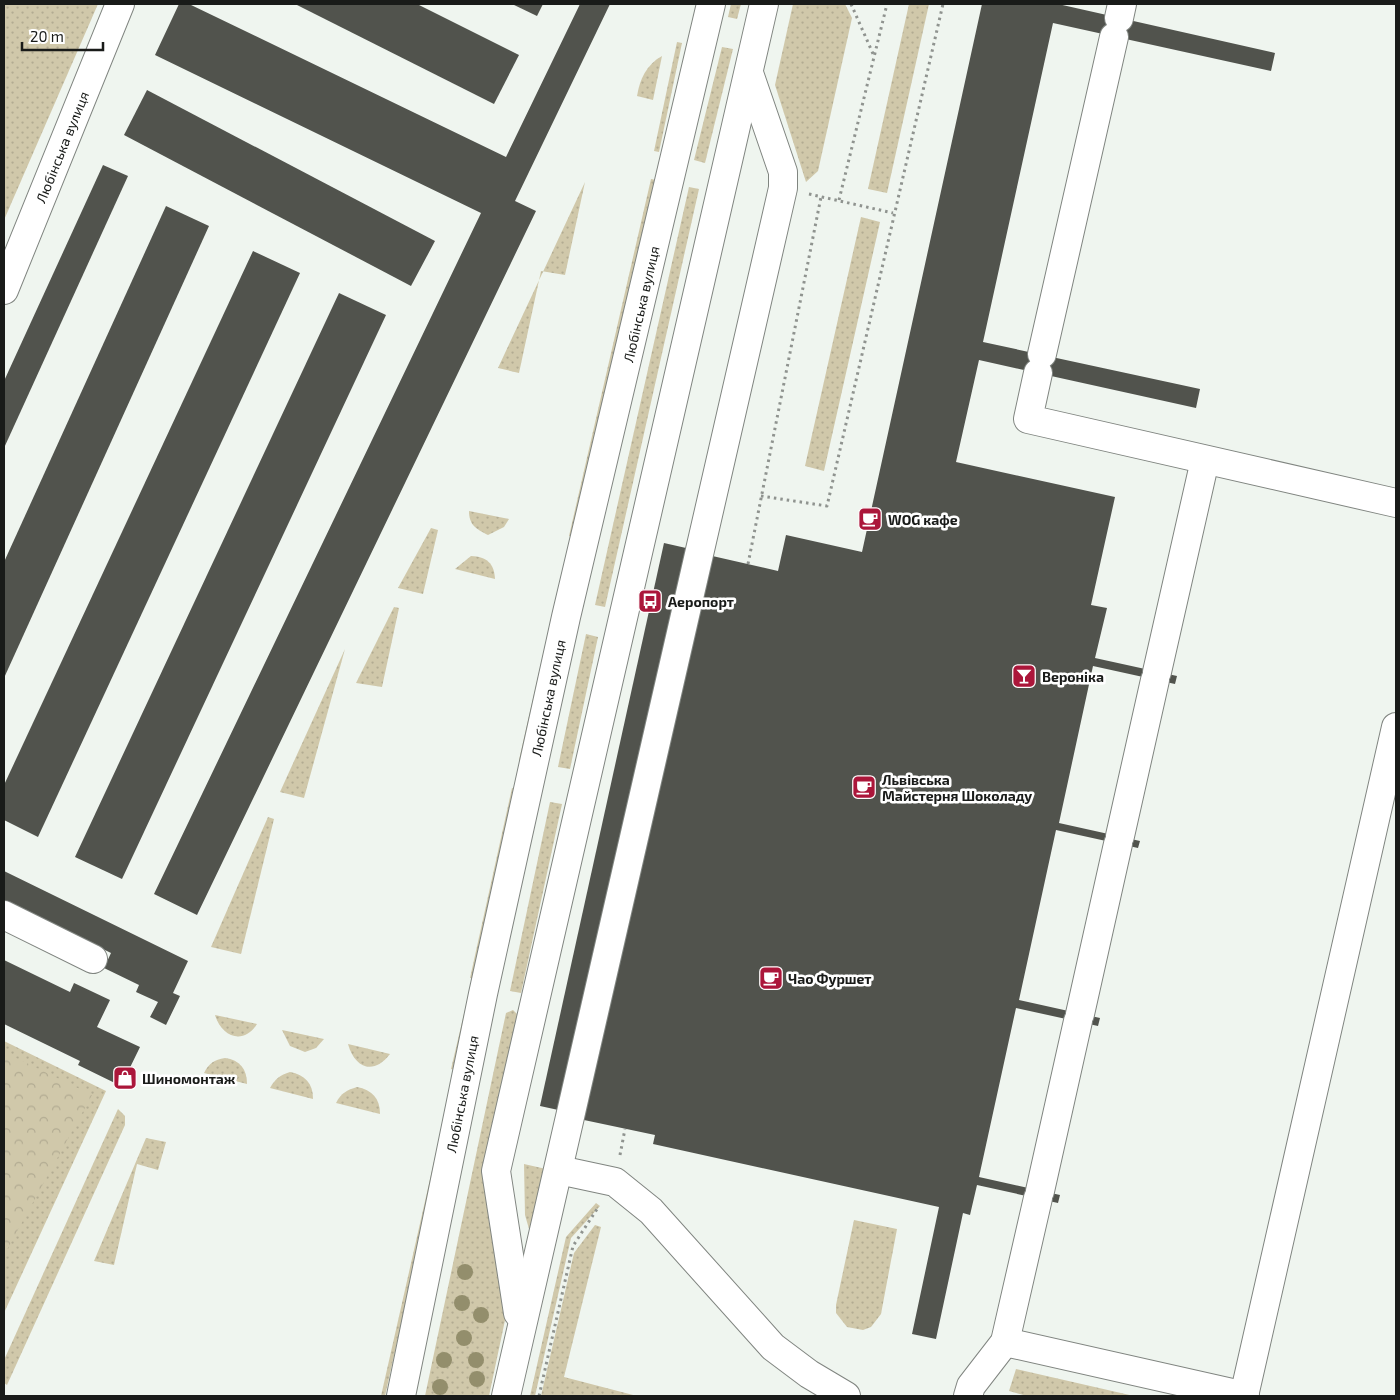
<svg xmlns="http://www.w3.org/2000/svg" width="1400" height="1400" font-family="'Exo 2',sans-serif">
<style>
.grass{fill:url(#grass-dots)}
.forest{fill:url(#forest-crowns)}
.building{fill:#51534d}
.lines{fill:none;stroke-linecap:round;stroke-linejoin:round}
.minor-casing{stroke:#808580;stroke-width:30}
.path{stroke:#8f938f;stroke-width:3;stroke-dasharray:2.5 4;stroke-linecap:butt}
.minor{stroke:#fff;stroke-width:28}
.tree{fill:#938e6c}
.labels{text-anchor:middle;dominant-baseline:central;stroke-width:5;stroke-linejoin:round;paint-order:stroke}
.street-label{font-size:14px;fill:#191b19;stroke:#fff}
.poi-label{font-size:14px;font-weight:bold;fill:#191b19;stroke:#fff;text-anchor:start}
</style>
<defs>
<pattern id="grass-dots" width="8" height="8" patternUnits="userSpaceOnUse" patternTransform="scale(1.25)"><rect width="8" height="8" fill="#d0c8aa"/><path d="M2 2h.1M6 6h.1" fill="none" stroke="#b2ab92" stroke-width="1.8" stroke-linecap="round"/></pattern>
<pattern id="forest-crowns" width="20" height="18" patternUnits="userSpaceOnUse" patternTransform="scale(1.25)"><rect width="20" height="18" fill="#d0c8aa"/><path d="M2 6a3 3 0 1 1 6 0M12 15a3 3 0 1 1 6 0" fill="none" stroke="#b2ab92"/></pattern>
</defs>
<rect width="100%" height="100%" fill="#eff5ef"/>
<!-- grass -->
<g class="grass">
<polygon points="4,4 98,4 4,220"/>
<polygon points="731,4 741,4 737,19 728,17"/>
<polygon points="793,4 845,4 852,18 818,171 806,182 775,85"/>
<polygon points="909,4 929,4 887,193 868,189"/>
<polygon points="677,42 682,43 659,152 654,151"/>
<polygon points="722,47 733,49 705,163 694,160"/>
<path d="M662 56 653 100 637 96C640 79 646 65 662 56Z"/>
<polygon points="651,179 656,180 574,537 569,536"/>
<polygon points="585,182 565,275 541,271 519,373 498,368"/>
<polygon points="689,187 699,189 605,607 595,605"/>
<polygon points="861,217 880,222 824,471 805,466"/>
<path d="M469 511 509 519 504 527 488 535C476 529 469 525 469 511Z"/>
<polygon points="431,528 438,530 423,594 398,588"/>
<path d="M471 556C487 557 494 563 495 579L455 569Z"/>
<polygon points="394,607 399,608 382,687 356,683"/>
<polygon points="549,628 553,629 523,761 519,760"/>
<polygon points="586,634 598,637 570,769 558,767"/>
<polygon points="345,649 304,798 280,792"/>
<polygon points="512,788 517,789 475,979 470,978"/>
<polygon points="550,802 562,804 521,993 510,991"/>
<polygon points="268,817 274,819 241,954 211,947"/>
<polygon points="467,1001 471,1002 455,1070 451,1069"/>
<polygon points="513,1010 517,1014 486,1167 508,1306 489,1396 425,1396 506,1013"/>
<path d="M215 1015 257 1024C243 1046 221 1036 215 1015Z"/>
<polygon points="282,1030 324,1039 316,1048 305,1052 290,1046"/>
<polygon points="4,1041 106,1091 4,1313"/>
<path d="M348 1044 390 1054C374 1075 355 1069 348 1044Z"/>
<path d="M225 1058C240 1060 247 1069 247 1084L204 1073C209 1063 214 1060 225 1058Z"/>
<path d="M290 1072C305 1075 313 1083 313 1099L270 1088C275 1079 280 1075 290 1072Z"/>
<path d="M357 1087C372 1090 380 1098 380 1114L336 1103C341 1093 347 1090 357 1087Z"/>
<polygon points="118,1109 125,1116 125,1125 7,1385 4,1383 4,1360"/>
<polygon points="442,1126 445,1127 385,1396 381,1396"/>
<polygon points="146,1138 166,1142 158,1170 137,1164 114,1265 94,1261"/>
<polygon points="524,1164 546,1169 531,1236 525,1215"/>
<polygon points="596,1203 600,1206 571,1238 535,1396 530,1396 566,1237"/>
<polygon points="854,1220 897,1229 881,1314 871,1327 863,1330 847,1327 836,1313 836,1305"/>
<polygon points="595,1225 601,1227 564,1377 637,1396 541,1396 574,1253"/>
<polygon points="1016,1369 1134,1396 1027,1396 1009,1391"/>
</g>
<!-- forest -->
<polygon class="forest" points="4,1052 92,1095 4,1255"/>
<!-- building -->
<g class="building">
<polygon points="179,4 189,4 506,157 580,4 610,4 515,201 536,211 197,915 154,894 481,213 155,55"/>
<polygon points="295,4 417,4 519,55 494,104"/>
<polygon points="512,4 543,4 537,16"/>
<polygon points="982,4 1058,4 1275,53 1271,71 1053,23 983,342 1200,389 1196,408 979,360 956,462 1115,497 1091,605 1107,608 1095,658 1177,676 1175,684 1093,666 1059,823 1140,841 1138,848 1056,830 1019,1000 1100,1018 1098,1026 1016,1008 979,1177 1060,1195 1058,1203 977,1185 970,1215 963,1213 936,1339 912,1334 939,1207 653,1144 655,1135 584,1120 708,555 778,571 786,535 862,552"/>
<polygon points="147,90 435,241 411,286 124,135"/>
<polygon points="103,165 128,176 4,448 4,381"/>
<polygon points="166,206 209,226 4,678 4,562"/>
<polygon points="253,251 300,273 38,837 4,820 4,785"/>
<polygon points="339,293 386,315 122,879 75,857"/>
<polygon points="664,543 686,548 563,1111 540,1106"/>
<polygon points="4,871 188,961 173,993 180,996 166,1025 150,1017 158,1002 136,992 139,985 104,968 111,953 4,900"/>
<polygon points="4,960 70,992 74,983 110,1000 97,1027 140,1047 121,1086 78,1065 80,1061 4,1024"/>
</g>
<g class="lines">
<!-- minor casing -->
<g class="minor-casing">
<g id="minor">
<polyline points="1119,18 1122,4"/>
<polyline points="4,290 120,4"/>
<polyline points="1042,354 1114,37"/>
<polyline points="1038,373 1028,419 1396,503"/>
<polyline points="1157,672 1205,460"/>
<polyline points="1120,836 1155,680"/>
<polyline points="4,915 93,959"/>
<polyline points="1080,1014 1118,844"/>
<polyline points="559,1170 615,1182 651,1211 773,1347 809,1374 846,1396"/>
<polyline points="1040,1191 1078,1021"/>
<polyline points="518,1313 496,1171 764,4"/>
<polyline points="1005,1342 1245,1396"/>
<polyline points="401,1396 483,994 566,617 711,4"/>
<polyline points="506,1396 783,188 783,172 749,73"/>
<polyline points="968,1396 971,1386 1005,1342 1038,1198"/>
<polyline points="1244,1396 1396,727"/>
</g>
</g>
<!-- path -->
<g class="path">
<polyline points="851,4 874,56"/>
<polyline points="809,194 893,213"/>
<polyline points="839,200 887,4"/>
<polyline points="761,496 827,506 943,4"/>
<polyline points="748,564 821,197"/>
<polyline points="620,1155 625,1129"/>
<polyline points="539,1396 573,1246 599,1206"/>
</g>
<!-- minor -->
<use href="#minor" class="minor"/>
</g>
<!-- trees -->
<g class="tree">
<circle cx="465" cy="1272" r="8"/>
<circle cx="462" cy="1303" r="8"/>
<circle cx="481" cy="1315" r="8"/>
<circle cx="464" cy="1338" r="8"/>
<circle cx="444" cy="1360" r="8"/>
<circle cx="476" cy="1360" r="8"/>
<circle cx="477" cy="1379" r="8"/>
<circle cx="440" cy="1387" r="8"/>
</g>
<!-- icons -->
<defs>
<g id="cafe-square" transform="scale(1.25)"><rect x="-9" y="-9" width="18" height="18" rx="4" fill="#ab163a" stroke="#fff"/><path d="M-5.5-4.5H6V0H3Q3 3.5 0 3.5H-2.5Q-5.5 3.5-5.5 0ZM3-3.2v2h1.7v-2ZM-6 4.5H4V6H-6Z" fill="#fff"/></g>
<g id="bus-square" transform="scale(1.25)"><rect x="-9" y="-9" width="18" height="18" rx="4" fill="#ab163a" stroke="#fff"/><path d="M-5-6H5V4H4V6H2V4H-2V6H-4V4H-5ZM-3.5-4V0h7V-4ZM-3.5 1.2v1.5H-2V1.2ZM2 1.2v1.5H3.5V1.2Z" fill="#fff"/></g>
<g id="bar-square" transform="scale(1.25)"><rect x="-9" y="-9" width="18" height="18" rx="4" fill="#ab163a" stroke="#fff"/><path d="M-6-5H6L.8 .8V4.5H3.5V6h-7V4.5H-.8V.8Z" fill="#fff"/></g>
<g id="shop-square" transform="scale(1.25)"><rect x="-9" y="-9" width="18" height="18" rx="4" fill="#ab163a" stroke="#fff"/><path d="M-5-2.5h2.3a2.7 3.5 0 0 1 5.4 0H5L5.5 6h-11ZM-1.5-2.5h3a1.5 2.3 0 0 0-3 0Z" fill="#fff"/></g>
</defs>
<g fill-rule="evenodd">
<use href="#cafe-square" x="870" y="519"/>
<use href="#bus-square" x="650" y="601"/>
<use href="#bar-square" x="1024" y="676"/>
<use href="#cafe-square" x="864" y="787"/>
<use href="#cafe-square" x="771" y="978"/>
<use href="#shop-square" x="125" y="1078"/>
</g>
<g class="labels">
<!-- street labels -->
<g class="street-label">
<text transform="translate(62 147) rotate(-68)">Любінська вулиця</text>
<text transform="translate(641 304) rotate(-77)">Любінська вулиця</text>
<text transform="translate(548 698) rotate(-78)">Любінська вулиця</text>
<text transform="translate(462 1094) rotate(-79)">Любінська вулиця</text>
</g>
<!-- poi labels -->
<g class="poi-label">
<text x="888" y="519">WOG кафе</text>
<text x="668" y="601">Аеропорт</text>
<text x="1042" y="676">Вероніка</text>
<text x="882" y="779">Львівська<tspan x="882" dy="16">Майстерня Шоколаду</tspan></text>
<text x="788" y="978">Чао Фуршет</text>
<text x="142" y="1078">Шиномонтаж</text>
</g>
</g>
<!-- border -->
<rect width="1400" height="1400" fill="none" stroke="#191b19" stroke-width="10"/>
<!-- scale -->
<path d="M22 42v8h81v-8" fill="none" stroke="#191b19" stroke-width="2.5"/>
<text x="30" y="42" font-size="15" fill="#191b19" stroke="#ffffff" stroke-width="4" paint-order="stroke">20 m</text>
</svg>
